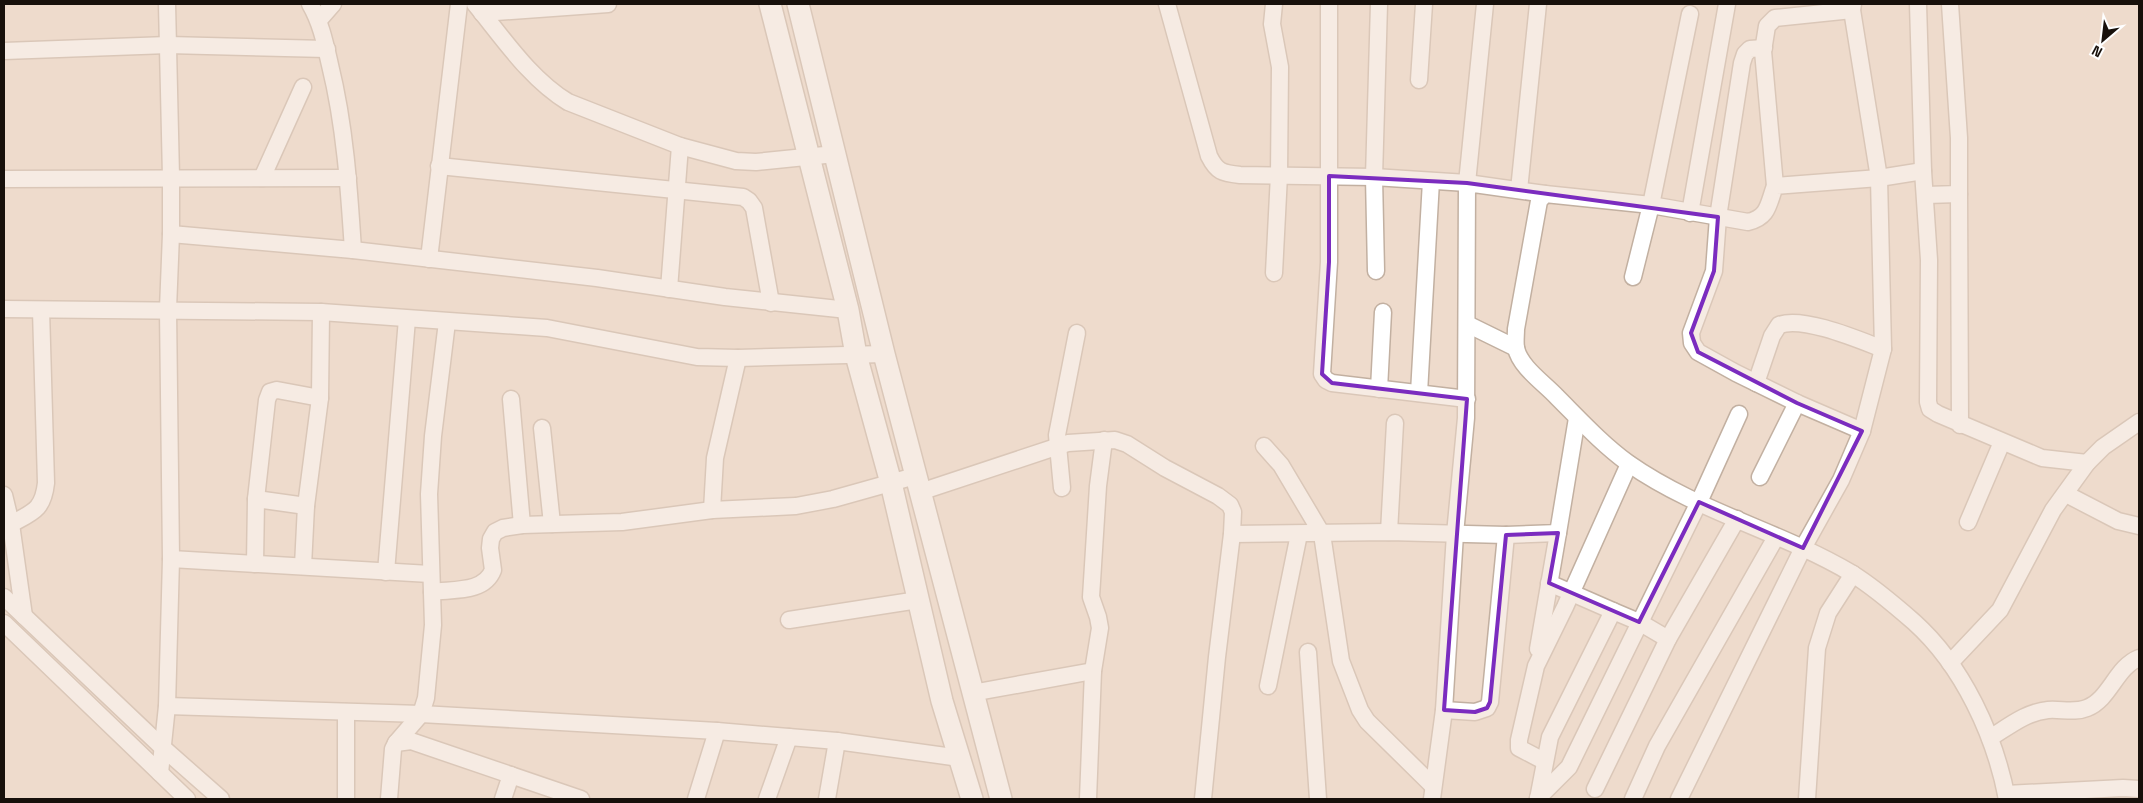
<svg xmlns="http://www.w3.org/2000/svg" width="2143" height="803" font-family="'Space Grotesk',sans-serif">
<style>
.lines{fill:none;stroke-linecap:round;stroke-linejoin:round}
.minor-casing{stroke:#c2b0a1;stroke-width:19}
.major-casing{stroke:#c2b0a1;stroke-width:24}
.minor{stroke:#fff;stroke-width:16}
.major{stroke:#fff;stroke-width:21}
.marked{fill:none;stroke:#7b2cbf;stroke-width:4;stroke-linejoin:round}
</style>
<rect width="100%" height="100%" fill="#eedbcc"/>
<g class="lines">
<!-- minor casing -->
<g class="minor-casing">
<g id="minor">
<path d="M310 4C321 23 325 43 330 65 345 126 349 188 353 250"/>
<path d="M475 4C503 38 530 79 568 102L680 146 736 161 756 162 835 154"/>
<path d="M1167 4 1209 156C1217 172 1222 173 1240 175L1374 177 1467 183 1485 4"/>
<polyline points="1329,4 1329,262 1322,374 1326,380 1332,383 1467,399"/>
<polyline points="1918,4 1923,171 1929,260 1928,402 1930,409 1938,414 2042,458 2087,463"/>
<polyline points="482,13 608,4"/>
<polyline points="319,20 333,4"/>
<polyline points="1764,48 1750,49 1745,54 1742,63 1718,217 1714,271 1691,333 1692,343 1698,352 1736,373 1797,403"/>
<polyline points="4,51 168,45 327,49"/>
<polyline points="1419,80 1424,4"/>
<polyline points="439,166 743,197 749,201 754,208 771,303"/>
<path d="M1923 171 1879 178 1775 186C1768 204 1769 217 1748 222L1651 205 1545 194 1539 201 1516 329C1516 335 1515 342 1516 348 1520 367 1544 383 1557 397 1580 420 1602 444 1628 463 1696 511 1780 531 1851 573 1869 584 1898 608 1914 622 1963 666 1995 736 2007 799"/>
<polyline points="262,178 303,87"/>
<polyline points="4,179 348,178"/>
<polyline points="1775,186 1763,51 1767,26 1775,18 1852,10"/>
<polyline points="1519,190 1538,4"/>
<polyline points="1959,194 1960,425"/>
<polyline points="1926,195 1959,194 1959,138 1950,4"/>
<polyline points="1690,213 1727,4"/>
<polyline points="171,234 353,250 597,278 725,297 848,310"/>
<polyline points="429,259 459,4"/>
<polyline points="1376,271 1374,177 1379,4"/>
<polyline points="1274,273 1279,175 1280,67 1272,24 1274,4"/>
<polyline points="1633,277 1651,205 1690,14"/>
<polyline points="669,289 680,146"/>
<polyline points="4,309 321,312 547,328 697,357 738,358 884,354"/>
<polyline points="1467,324 1516,348"/>
<path d="M1756 383 1772 336 1779 325C1803 316 1857 339 1883 349"/>
<polyline points="1379,389 1383,312"/>
<polyline points="1419,393 1431,181"/>
<polyline points="511,399 522,525"/>
<polyline points="542,428 552,524"/>
<polyline points="1264,446 1281,465 1322,534 1341,661 1360,710 1367,721 1433,786"/>
<polyline points="1760,477 1797,403 1862,431"/>
<polyline points="1062,488 1057,435 1077,333"/>
<polyline points="920,492 1068,443 1115,440 1127,444 1165,468 1218,496 1230,505 1233,512 1232,534 1217,657 1203,799"/>
<polyline points="2066,494 2118,521 2139,526"/>
<polyline points="4,495 11,524 24,616"/>
<polyline points="256,499 306,506 320,398 321,312"/>
<polyline points="712,510 715,458 738,358"/>
<polyline points="1968,522 2002,442"/>
<path d="M11 524C33 512 43 510 46 483L41 310"/>
<polyline points="1389,532 1395,423"/>
<polyline points="1232,534 1389,532 1506,535 1558,533 1577,418"/>
<polyline points="171,559 430,574"/>
<polyline points="255,564 256,499 267,400 270,392 277,390 320,398"/>
<polyline points="303,566 306,506"/>
<polyline points="386,572 407,319"/>
<polyline points="1549,583 1613,611"/>
<path d="M432 592C454 589 484 593 493 570L490 548 491 539 495 532 503 528 522 525 622 522 712 510 796 506 833 499 915 476"/>
<polyline points="4,597 162,747 221,799"/>
<polyline points="789,620 918,600"/>
<polyline points="4,623 187,799"/>
<polyline points="1538,649 1558,533"/>
<polyline points="1308,652 1318,799"/>
<polyline points="1950,663 2000,610 2053,510 2087,463 2103,447 2139,422"/>
<polyline points="1268,686 1299,534"/>
<polyline points="972,693 1093,671"/>
<polyline points="167,706 421,714 717,731 837,741 960,758"/>
<polyline points="1444,710 1475,712 1487,708 1490,702 1506,535"/>
<polyline points="346,712 346,799"/>
<path d="M1990 738C2008 727 2026 712 2048 710 2061 709 2075 713 2087 708 2110 699 2116 667 2139 658"/>
<polyline points="396,743 421,714 426,698 433,625 429,494 433,436 447,322"/>
<polyline points="1544,761 1519,748 1519,740 1536,666 1565,607 1629,464"/>
<polyline points="160,773 167,706 171,559 168,309 171,234 171,177 167,4"/>
<polyline points="1595,789 1668,639 1737,519"/>
<polyline points="2006,794 2123,788 2139,789"/>
<polyline points="1538,798 1569,767 1699,502 1739,414"/>
<polyline points="389,799 393,749 396,743 411,741 581,799"/>
<polyline points="503,799 511,775"/>
<polyline points="696,799 717,731"/>
<polyline points="767,799 789,737"/>
<polyline points="827,799 837,741"/>
<polyline points="1088,799 1093,671 1100,628 1098,617 1091,597 1098,486 1104,440"/>
<polyline points="1432,799 1444,710 1455,534 1466,418 1467,183 1545,194"/>
<polyline points="1538,799 1550,737 1613,611 1639,622 1668,639"/>
<polyline points="1633,799 1657,746 1776,537"/>
<polyline points="1679,799 1803,548 1841,480 1862,431 1883,349 1879,178 1852,10 1853,4"/>
<polyline points="1807,799 1817,648 1828,613 1853,574"/>
</g>
</g>
<!-- major casing -->
<g class="major-casing">
<g id="major">
<polyline points="770,4 848,310 856,355 891,483 942,701 972,799"/>
<polyline points="798,4 884,354 1001,799"/>
</g>
</g>
<!-- minor -->
<use href="#minor" class="minor"/>
<!-- major -->
<use href="#major" class="major"/>
</g>
<!-- marked area -->
<path d="M0 0H2143V803H0ZM1329 176 1467 183 1718 217 1714 271 1691 333 1698 352 1797 403 1862 431 1803 548 1699 502 1639 622 1549 583 1558 533 1506 535 1490 702 1487 708 1475 712 1444 710 1467 399 1332 383 1322 374 1329 262Z" fill="#eedbcc" fill-opacity=".55" fill-rule="evenodd"/>
<path class="marked" d="M1329 176 1467 183 1718 217 1714 271 1691 333 1698 352 1797 403 1862 431 1803 548 1699 502 1639 622 1549 583 1558 533 1506 535 1490 702 1487 708 1475 712 1444 710 1467 399 1332 383 1322 374 1329 262Z"/>
<!-- border -->
<rect width="2143" height="803" fill="none" stroke="#17100b" stroke-width="10"/>
<!-- north arrow -->
<g transform="translate(2103 40) rotate(208)" stroke="#ffffff" stroke-width="4" paint-order="stroke">
<path d="M0-4L9 19L0 12L-9 19Z" fill="#17100b"/>
<text y="-8" font-size="14" font-weight="bold" text-anchor="middle" fill="#17100b">N</text>
</g>
</svg>
